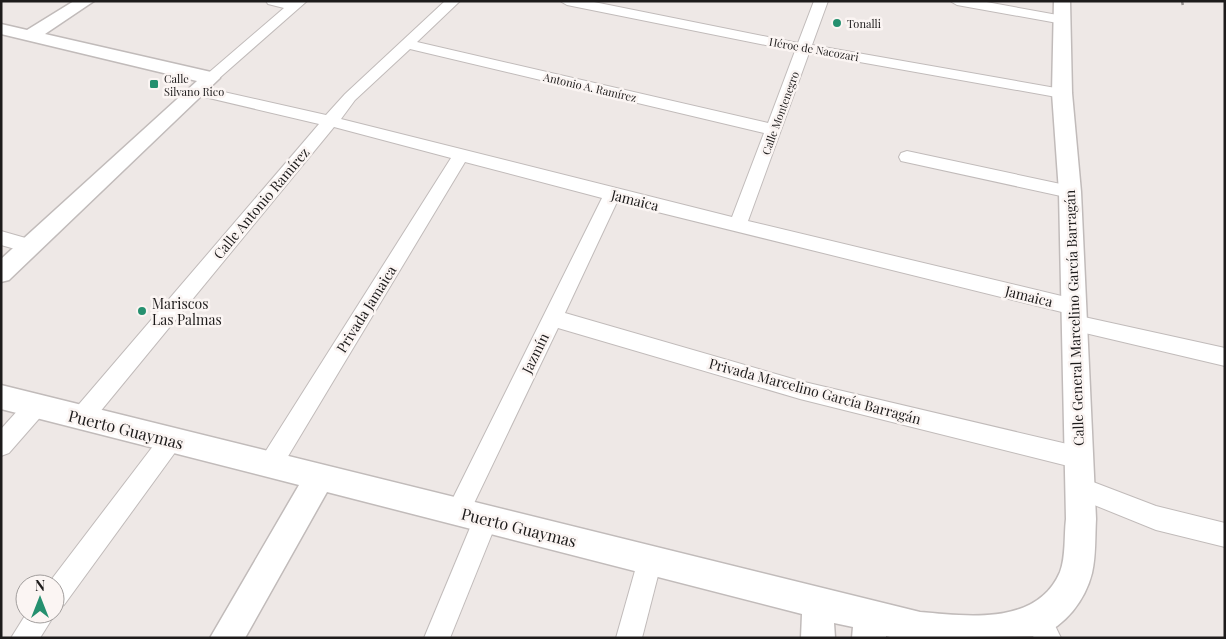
<svg xmlns="http://www.w3.org/2000/svg" width="1226" height="639" font-family="'Playfair Display',serif">
<style>
.lines{fill:none;stroke-linecap:round;stroke-linejoin:round}
.minor-casing{stroke:#c1bbba;stroke-width:2}
.tertiary-casing{stroke:#c1bbba;stroke-width:3}
.path{stroke:#95918f;stroke-width:2.5;stroke-dasharray:4 2;stroke-linecap:butt}
.minor{fill:#fff;fill-rule:evenodd}
.tertiary{fill:#fff;fill-rule:evenodd}
.poi-dot{fill:#25906f;stroke:#fbf5f3;stroke-width:2}
.labels{text-anchor:middle;dominant-baseline:central;stroke-width:5;stroke-linejoin:round;paint-order:stroke}
.far-poi-label{font-size:11px;fill:#1d1b1b;stroke:#fbf5f3;text-anchor:start}
.far-street-label{font-size:11px;fill:#1d1b1b;stroke:#fbf5f3}
.street-label{font-size:14px;fill:#1d1b1b;stroke:#fbf5f3}
.poi-label{font-size:14px;fill:#1d1b1b;stroke:#fbf5f3;text-anchor:start}
.near-street-label{font-size:16px;fill:#1d1b1b;stroke:#fbf5f3}
</style>
<rect width="100%" height="100%" fill="#eee8e6"/>
<g class="lines">
<!-- minor casing -->
<g class="minor-casing">
<g id="minor">
<polygon points="266,1 307,1 216,81 206,81 203,78 206,75 284,8 268,4"/>
<path d="M445 1H460L417 42 768 123 795 51 567 5 560 1H589L798 43 814 1H828L812 45 1067 90 1070 93 1067 96 1062 98 809 53 748 221 1074 299 1081 301 1084 307 1081 313 1074 315 617 202 565 313 800 381 1080 447 1088 450 1091 458 1088 466 1080 469 800 399 558 328 466 520 458 524 450 520 446 512 450 504 602 198 465 162 278 473 270 476 262 473 259 465 262 457 451 158 334 127 90 424 82 427 74 424 71 417 74 410 319 124 192 94 189 91 192 88 197 86 326 115 345 94ZM410 49 764 133 732 217 341 119 355 100Z"/>
<polygon points="950,1 981,1 1063,16 1070,20 1063,24 957,5"/>
<polygon points="907,151 1070,186 1076,188 1079,192 1076,196 1070,198 901,161 899,157 901,153"/>
<polygon points="1,231 36,241 38,246 36,251 29,253 1,245"/>
<polygon points="1075,315 1225,348 1225,366 1068,329 1065,323 1068,317"/>
<polygon points="36,396 44,399 47,406 44,413 9,453 1,456 1,429 28,399"/>
<polygon points="171,430 179,433 182,440 179,447 64,605 55,609 55,584 48,584 163,433"/>
<polygon points="1080,477 1156,506 1225,523 1225,547 1156,530 1072,496 1068,488 1072,480"/>
<polygon points="486,507 495,511 498,519 450,638 424,638 477,511"/>
<polygon points="650,548 659,551 662,560 642,638 616,638 638,560 641,551"/>
<polygon points="1039,607 1048,611 1061,638 1034,638 1026,620 1030,611"/>
<polygon points="26,614 55,614 40,638 11,638"/>
</g>
</g>
<!-- tertiary casing -->
<g class="tertiary-casing">
<g id="tertiary">
<polygon points="74,1 94,1 45,34 211,72 218,74 220,78 9,280 1,282 1,259 197,81 1,34 1,24 27,30"/>
<path d="M1054 1H1070L1072 93 1081 192 1096 519C1095 536 1096 556 1092 573 1085 601 1065 626 1039 636L894 638 886 636V638H852L853 627 834 623 835 638H801L802 614 327 492 245 638H210L299 485 1 409V385L920 612C967 616 1037 626 1060 572 1066 557 1064 535 1066 519L1059 192 1052 93Z"/>
</g>
</g>
<!-- path -->
<polyline class="path" points="1182,1 1183,6"/>
<!-- minor -->
<use href="#minor" class="minor"/>
<!-- tertiary -->
<use href="#tertiary" class="tertiary"/>
</g>
<!-- markers -->
<g class="poi-dot">
<circle cx="837" cy="23" r="5"/>
<rect x="149" y="79" width="10" height="10" rx="2.5"/>
<circle cx="142" cy="311" r="5"/>
</g>
<g class="labels">
<!-- far-poi labels -->
<g class="far-poi-label">
<text x="847" y="23">Tonalli</text>
<text x="164" y="78">Calle<tspan x="164" dy="13">Silvano Rico</tspan></text>
</g>
<!-- far-street labels -->
<g class="far-street-label">
<text transform="translate(814 49) rotate(10)">Héroe de Nacozari</text>
<text transform="translate(590 87) rotate(13)">Antonio A. Ramírez</text>
<text transform="translate(780 113) rotate(-70)">Calle Montenegro</text>
</g>
<!-- street labels -->
<g class="street-label">
<text transform="translate(635 200) rotate(14)">Jamaica</text>
<text transform="translate(261 203) rotate(-50)">Calle Antonio Ramírez</text>
<text transform="translate(1029 296) rotate(14)">Jamaica</text>
<text transform="translate(366 309) rotate(-58)">Privada Jamaica</text>
<text transform="translate(1074 318) rotate(-92)">Calle General Marcelino García Barragán</text>
<text transform="translate(535 353) rotate(-64)">Jazmín</text>
<text transform="translate(815 391) rotate(15)">Privada Marcelino García Barragán</text>
</g>
<!-- poi labels -->
<g class="poi-label">
<text x="152" y="303">Mariscos<tspan x="152" dy="16">Las Palmas</tspan></text>
</g>
<!-- near-street labels -->
<g class="near-street-label">
<text transform="translate(126 429) rotate(14)">Puerto Guaymas</text>
<text transform="translate(519 527) rotate(14)">Puerto Guaymas</text>
</g>
</g>
<!-- border -->
<rect width="1226" height="639" fill="none" stroke="#1d1b1b" stroke-width="5"/>
<!-- north arrow -->
<g transform="translate(40 599)"><circle r="24" fill="#fbf5f3" stroke="#a29e9d"/>
<path d="M0-4L9 19L0 12L-9 19Z" fill="#25906f"/>
<text y="-8" font-size="14" font-weight="bold" text-anchor="middle" fill="#1d1b1b">N</text>
</g>
</svg>
